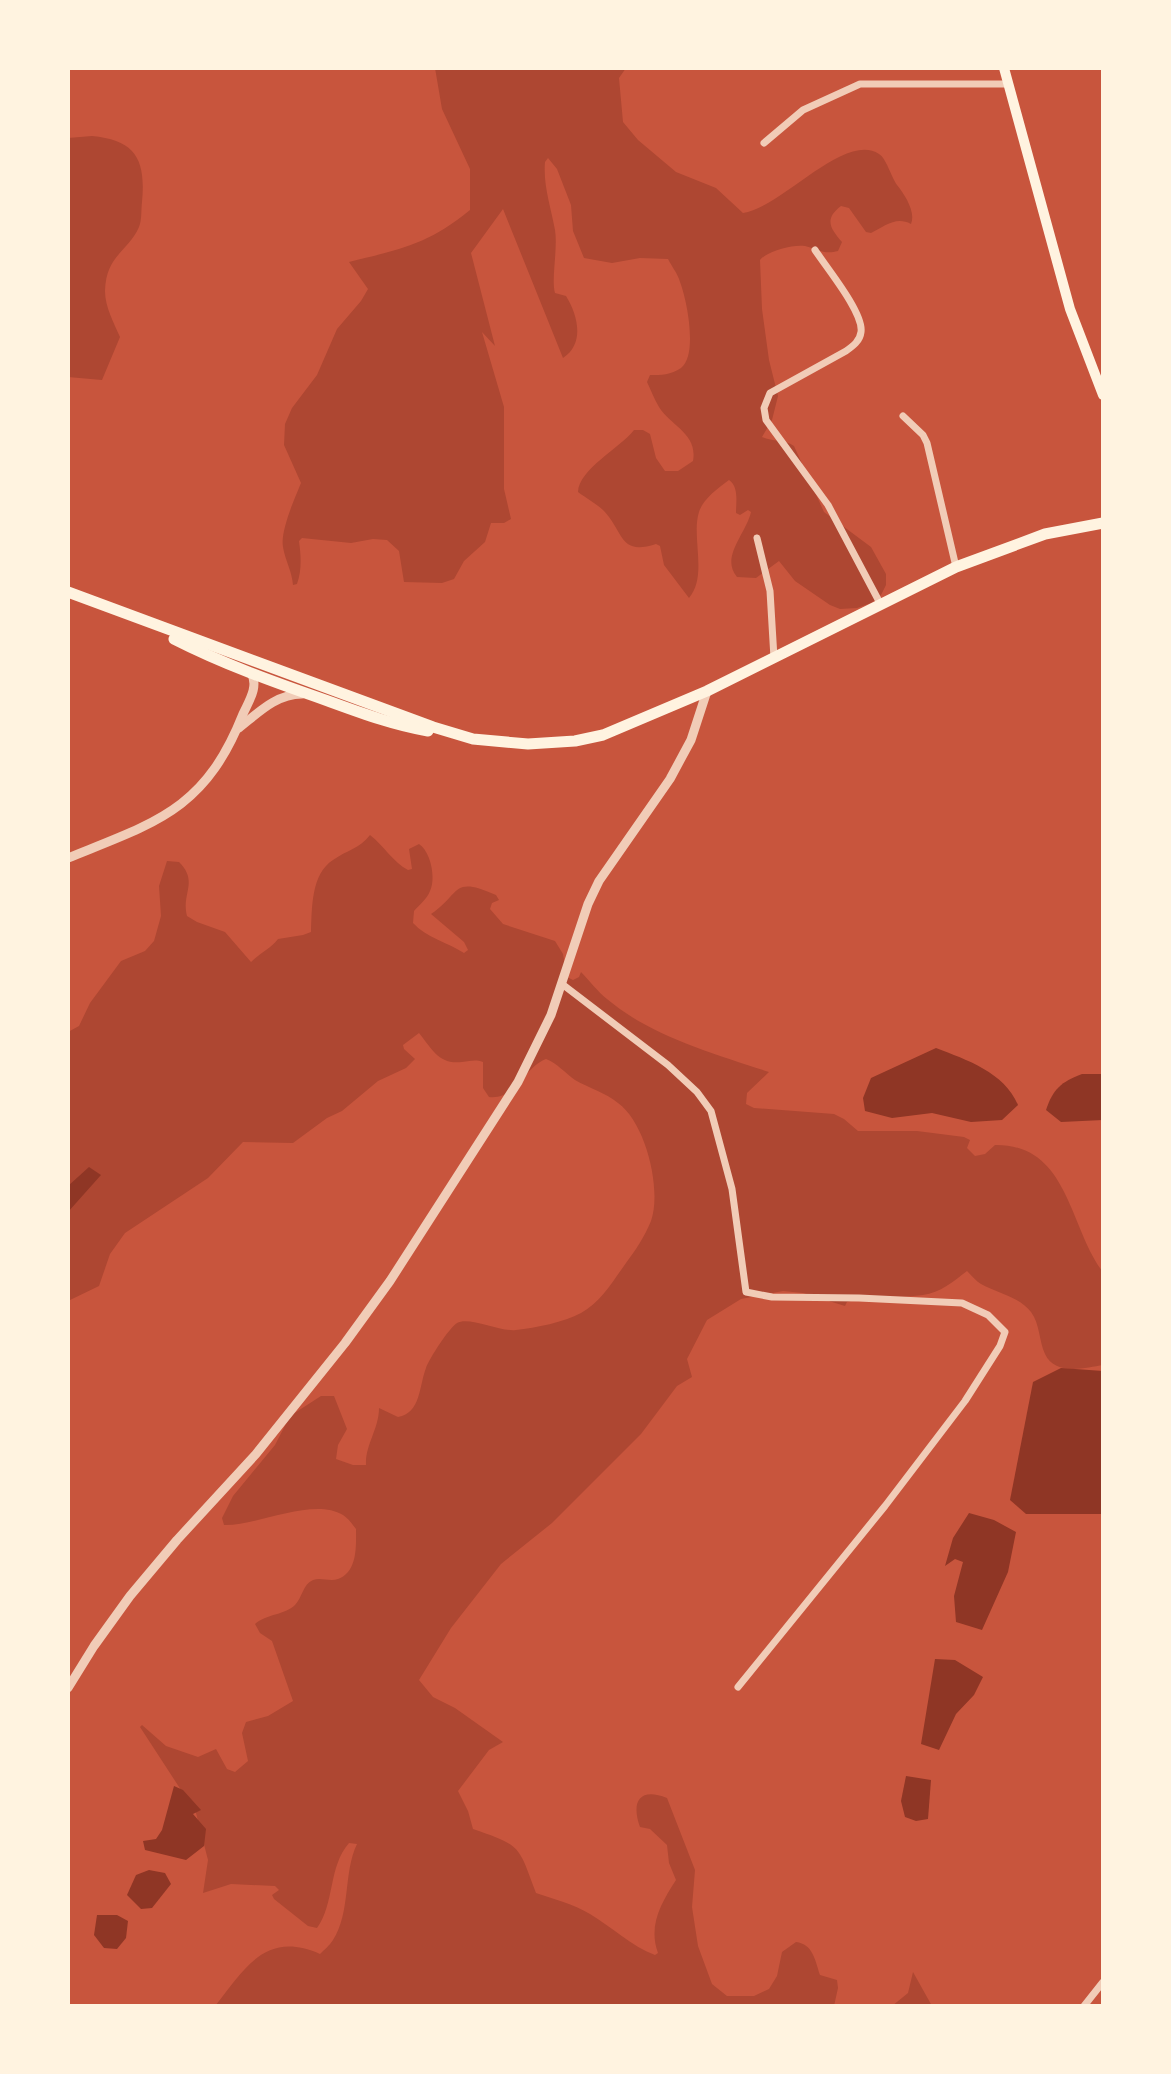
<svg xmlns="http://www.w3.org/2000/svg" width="1171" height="2074" font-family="'IBM Plex Serif',serif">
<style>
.green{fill:#ae4732}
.water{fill:#8f3625}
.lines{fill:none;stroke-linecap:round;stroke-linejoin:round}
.minor{stroke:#f1ccb7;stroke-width:7}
.tertiary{stroke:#f1ccb7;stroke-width:9}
.secondary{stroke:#fff3e0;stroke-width:10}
.primary{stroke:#fff3e0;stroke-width:11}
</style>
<rect width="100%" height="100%" fill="#c8553d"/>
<!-- green -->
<g class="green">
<path d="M435 68H626L619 78 623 122 638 140 676 172 716 188 743 213C781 208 845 131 879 154 886 158 891 176 897 185 905 195 916 212 911 224 896 216 885 226 871 233L866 232 849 208 841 206C824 219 830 228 842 242L838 251C824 255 818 249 805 246 793 244 767 251 760 260L762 309 769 360 778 396 772 420 762 437C773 442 784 439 794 446L824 512 871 547 886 574V585L881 595 871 603 857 608 840 609 830 605 795 581 779 561 756 578 737 577C720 557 746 534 751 512L748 510 740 515 736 513C736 502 739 487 729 480 718 488 703 499 699 512 691 537 708 576 689 598L664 565 660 546 656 544C619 556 624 532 604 511 597 504 586 498 578 492 579 469 620 448 634 430H643L650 434 656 458 665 471H678L693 461C698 434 671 426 659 407 654 399 651 390 647 382L650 375C661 375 671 375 681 368 698 355 687 300 680 282 678 274 672 267 668 259L640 258 612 263 584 258 573 231 571 205 557 169 548 158 545 162C543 186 551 207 555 230 558 249 551 279 555 293L566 296C578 315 585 344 563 358L503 209 471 253 495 346 482 332 504 407V489L511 519 504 523H491L485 542 464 561 454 579 442 583 404 582 399 551 387 540 373 539 351 543 302 538 299 541C301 556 302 570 297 584L293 585C292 571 285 560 283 547 280 531 295 498 301 483L284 445 285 424 292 408 317 375 337 329 361 301 368 289 349 262C401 249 427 245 470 210V169L442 109Z"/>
<path d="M92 136C136 140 146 160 142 202 141 210 142 220 139 227 128 252 106 255 105 291 105 307 114 323 120 337L102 380 68 377V138Z"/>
<path d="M370 835C384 846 393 862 408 870L412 869 409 849 419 844C431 852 436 878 430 891 427 899 419 905 414 911L413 923C427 938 447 942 464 953L468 950 464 942 431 914C461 894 451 875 496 895L499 900 492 903 490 909 503 924 555 941 563 954 567 977 573 980 579 977 581 972C590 981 597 991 607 999 652 1037 715 1054 769 1072L747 1093 746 1104 754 1108 834 1114 844 1119 858 1131H917L964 1137 970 1140 967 1148 975 1156 985 1154 995 1145C1069 1144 1069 1228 1103 1272V1365C1085 1368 1055 1376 1045 1354 1039 1341 1040 1324 1031 1312 1020 1297 997 1293 981 1284 976 1281 972 1276 967 1271 954 1281 940 1293 923 1295 898 1299 872 1294 847 1302L845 1306 803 1293 783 1291 741 1299 707 1320 687 1359 692 1377 677 1386 641 1434 552 1523 501 1564 451 1628 419 1680 433 1697 455 1708 503 1742 489 1750 458 1791 468 1811 473 1829C522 1846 518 1845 536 1893 554 1899 573 1904 590 1914 612 1927 631 1946 655 1955L658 1953C648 1926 661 1903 676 1880L669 1863 667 1845 650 1829 640 1827C631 1802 639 1787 667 1798L695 1870 692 1907 698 1946 712 1984 727 1996H754L769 1989 777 1976 782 1952 796 1942C813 1944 815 1960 820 1975L837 1980 838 1988 834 2006H215C245 1969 265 1930 320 1954 324 1950 330 1945 333 1940 351 1912 343 1873 357 1844L349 1843C328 1867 335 1903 317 1928L308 1926 274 1899 272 1895 279 1890 275 1886 231 1884 203 1893 208 1860 196 1813 140 1727 142 1725 166 1746 198 1757 216 1749 227 1769 235 1772 248 1761 242 1733 246 1722 268 1716 293 1701 272 1641 260 1633 255 1624C266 1614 285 1615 295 1605 302 1598 303 1584 313 1580 321 1577 330 1582 338 1579 358 1572 356 1545 356 1529 352 1524 348 1518 343 1515 312 1497 258 1526 224 1525L222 1518 233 1496 275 1445 290 1416 321 1396H334L347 1429 338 1445 336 1459 353 1465H366C365 1445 379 1429 379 1408L398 1417C421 1413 419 1386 426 1368 429 1359 449 1328 457 1323 469 1316 500 1332 516 1330 536 1328 564 1322 581 1313 601 1302 613 1281 626 1263 635 1251 645 1236 651 1221 662 1190 646 1123 618 1103 606 1093 589 1088 575 1080 565 1073 557 1063 546 1059 523 1068 517 1100 489 1097L483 1088V1062C475 1059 471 1061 462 1062 439 1065 432 1049 419 1033L403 1045 404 1049 415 1059 406 1068 378 1081 342 1111 327 1118 293 1143 243 1142 208 1178 125 1233 110 1254 99 1286 68 1301V1032L79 1026 90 1003 121 961 145 951 154 941 161 916 159 886 167 861 179 862C199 882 181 893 187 916L197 922 225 932 251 962C260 953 270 949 278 939L303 935 311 932C312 908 311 874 333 860 347 850 359 849 370 835Z"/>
<polygon points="913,1972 932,2006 892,2006 908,1993"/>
</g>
<!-- water -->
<g class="water">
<path d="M936 1048C967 1060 1004 1072 1018 1105L1002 1120 971 1122 932 1113 892 1118 865 1111 863 1098 871 1078Z"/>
<path d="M1082 1074H1103V1120L1061 1122 1046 1110C1053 1089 1061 1082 1082 1074Z"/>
<polygon points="89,1167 101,1175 68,1212 68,1186"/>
<polygon points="1061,1368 1103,1371 1103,1514 1026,1514 1010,1500 1033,1382"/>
<polygon points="969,1513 994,1520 1016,1532 1008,1572 982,1630 956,1622 954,1596 963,1562 955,1559 945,1566 953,1538"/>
<polygon points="935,1659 955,1660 983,1677 974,1695 956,1714 939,1750 921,1744"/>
<polygon points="906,1776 931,1780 928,1819 916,1821 905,1817 901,1801"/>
<polygon points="174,1786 183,1790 201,1810 193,1814 206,1829 204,1846 186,1860 145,1850 143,1841 156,1839 162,1830"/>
<polygon points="149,1870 165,1873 171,1884 152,1908 141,1909 127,1895 136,1875"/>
<polygon points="97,1915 117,1915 128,1921 126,1938 117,1949 104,1948 94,1935"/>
</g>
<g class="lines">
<!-- minor -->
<g class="minor">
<polyline points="764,143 803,110 860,84 1008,84"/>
<path d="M815 250C826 267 864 313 861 332 860 341 853 346 846 351L770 393 764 408 766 420 828 505 881 605"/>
<polyline points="903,416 923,435 927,443 956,567"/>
<polyline points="757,538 770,591 774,658"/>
<polyline points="562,984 668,1065 697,1092 711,1111 732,1189 746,1292 772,1297 859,1298 962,1303 988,1315 1005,1332 1000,1346 965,1401 885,1506 738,1687"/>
<polyline points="1084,2006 1103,1982"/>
</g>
<!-- tertiary -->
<g class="tertiary">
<path d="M239 728C258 713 276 694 302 694"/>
<path d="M68 858C157 822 205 810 243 714 249 701 259 686 251 673"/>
<polyline points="68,1688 94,1646 130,1596 177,1540 256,1454 345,1343 390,1281 518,1082 551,1015 588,904 599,881 670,779 691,740 707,691"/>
</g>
<!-- secondary -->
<polyline class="secondary" points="1004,68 1070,309 1103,395"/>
<!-- primary -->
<g class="primary">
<polyline points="68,592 433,727 473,739 528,744 575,741 603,735 707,691 956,567 1045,534 1103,523"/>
<path d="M174 639C223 664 276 683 328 701 361 713 393 725 428 731"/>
</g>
</g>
<!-- border -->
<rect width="1171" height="2074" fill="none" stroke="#fff3e0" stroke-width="140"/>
</svg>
